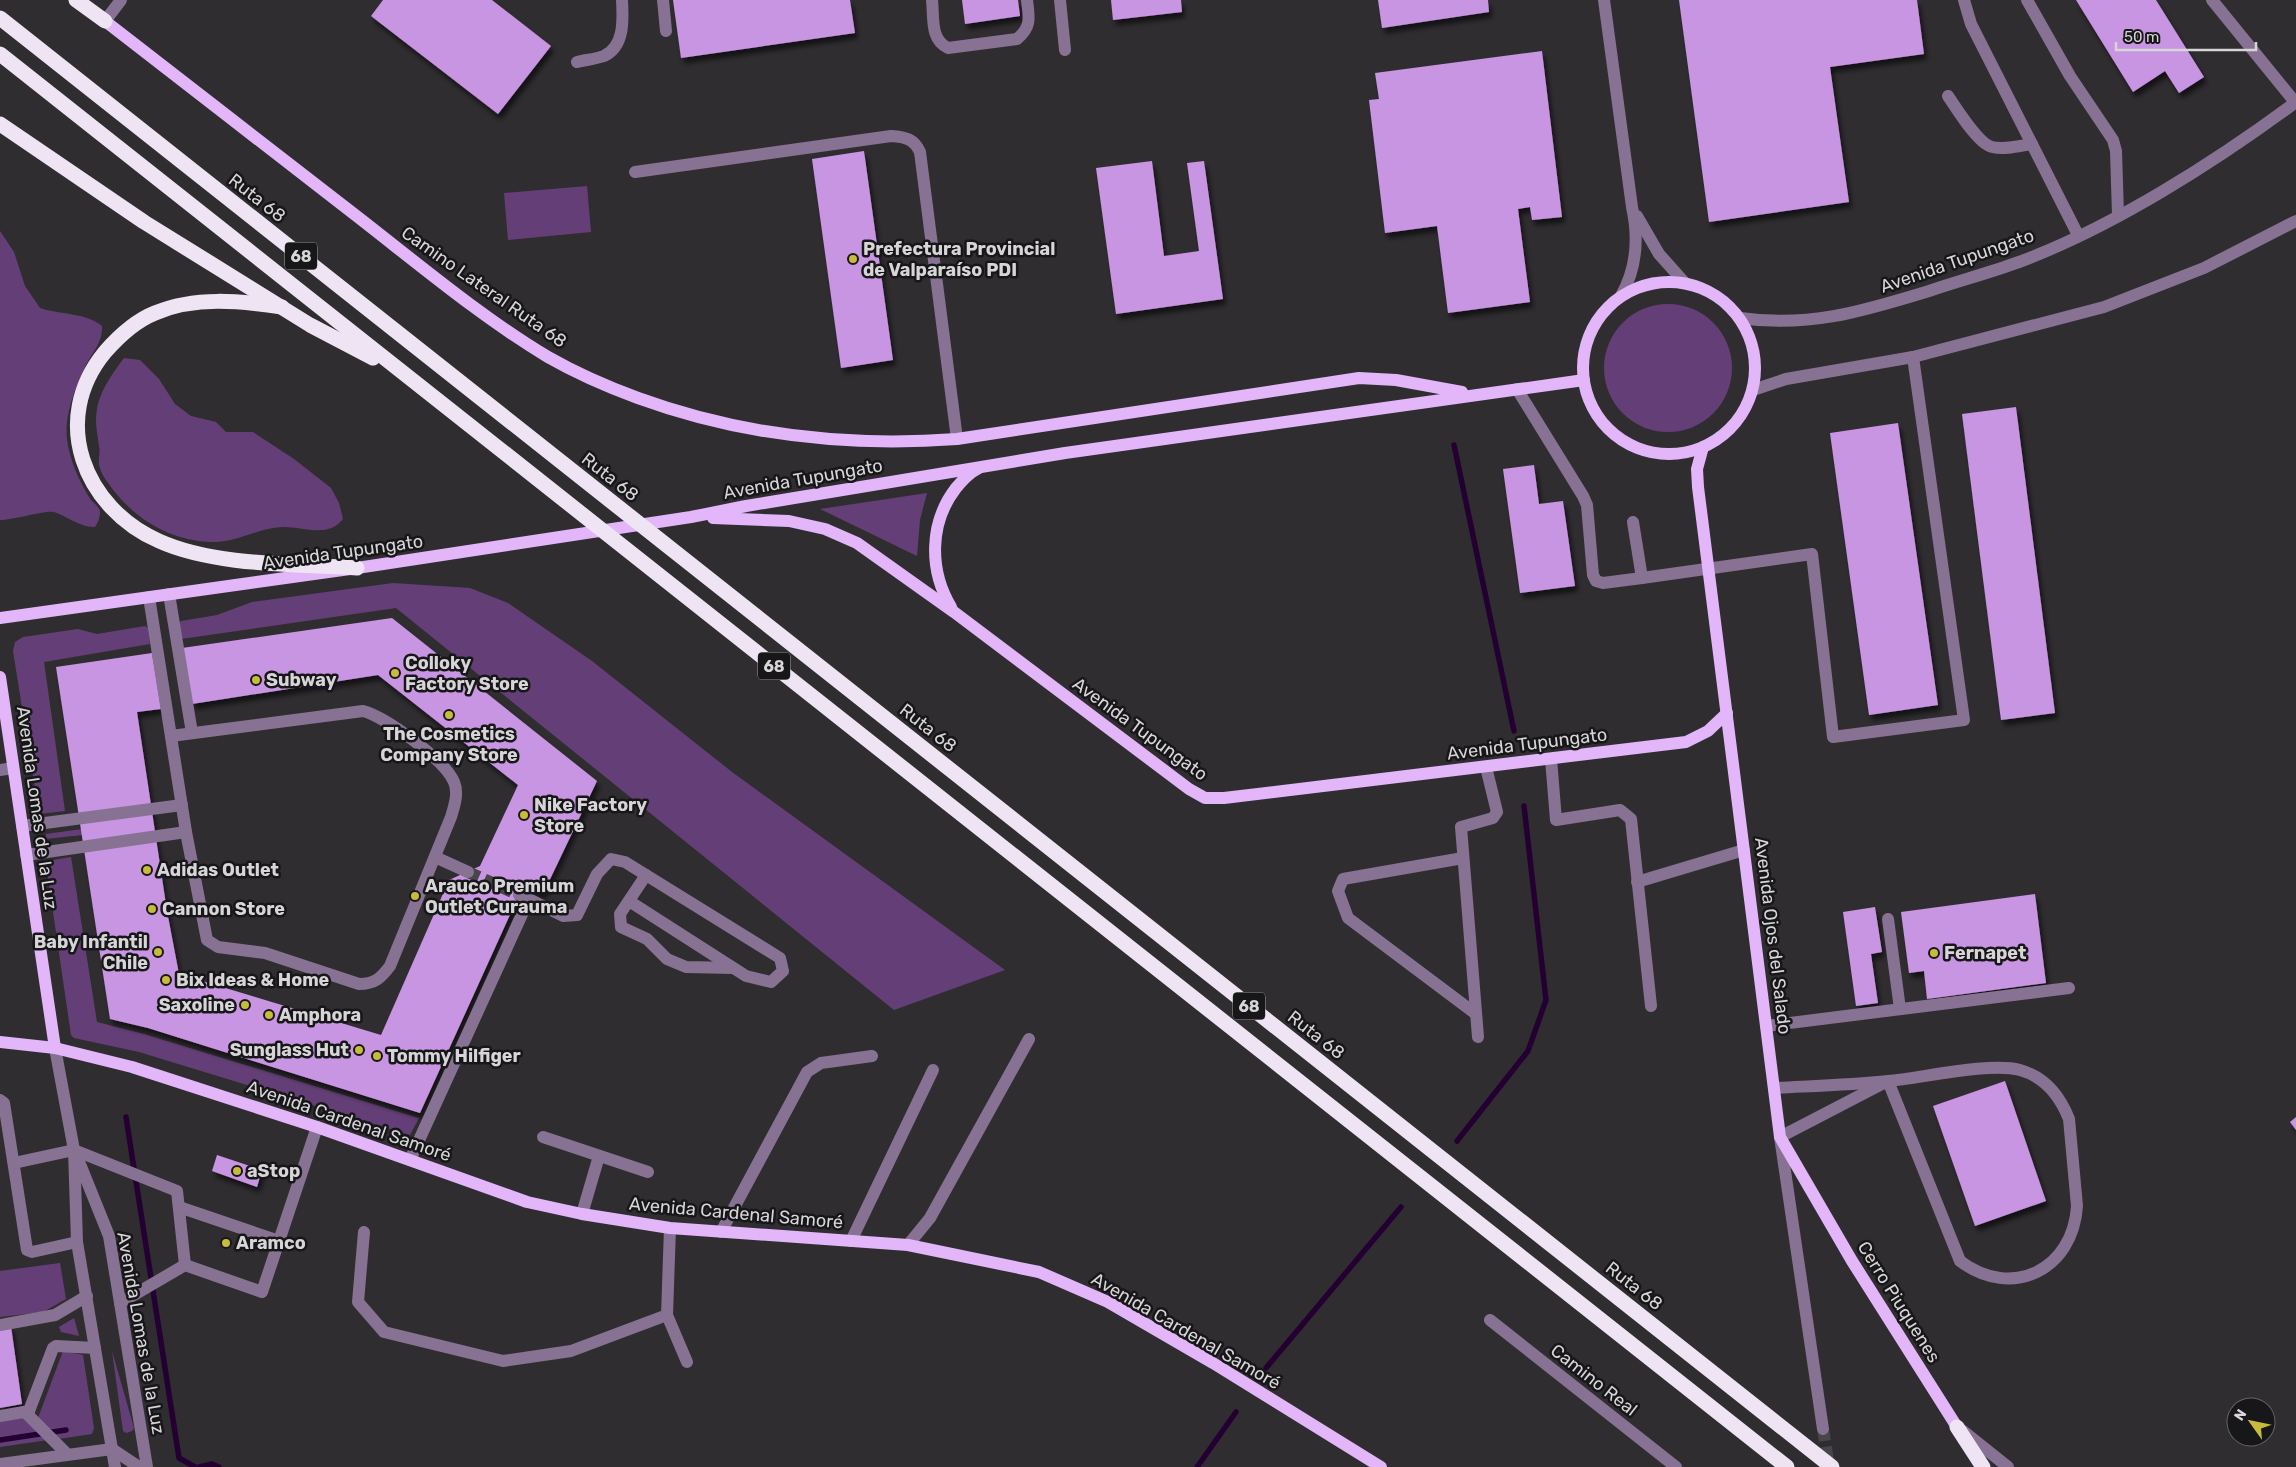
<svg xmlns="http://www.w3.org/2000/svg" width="2296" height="1467" font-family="Rubik,sans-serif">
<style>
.green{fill:#643f77}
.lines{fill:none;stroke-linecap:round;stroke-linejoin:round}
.stream{stroke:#240032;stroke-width:5.5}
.building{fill:#c895e2;filter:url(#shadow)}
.minor-tunnel{stroke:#49464a;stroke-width:12;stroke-dasharray:12 6;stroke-linecap:butt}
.minor{stroke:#877293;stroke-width:12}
.major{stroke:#e2b6f9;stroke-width:12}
.highway{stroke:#eee4f4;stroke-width:15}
.poi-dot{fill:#c7bb3b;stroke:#171618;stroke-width:2}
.labels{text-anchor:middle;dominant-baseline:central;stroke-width:5;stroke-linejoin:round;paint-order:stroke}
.shield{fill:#171618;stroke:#9d9c9e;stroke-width:1}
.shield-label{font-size:16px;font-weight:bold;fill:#d7d5d8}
.street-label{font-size:18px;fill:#d7d5d8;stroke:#171618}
.poi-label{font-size:18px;font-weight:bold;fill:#d7d5d8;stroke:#171618;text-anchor:start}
</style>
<defs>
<filter id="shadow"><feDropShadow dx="3" dy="5.5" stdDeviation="2.5" flood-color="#0009"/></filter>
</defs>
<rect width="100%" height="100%" fill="#302d31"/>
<!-- green -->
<g class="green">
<polygon points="587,186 591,232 508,240 504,193"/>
<path d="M0 231 14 252 25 286 40 308C60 315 85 312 102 326 103 342 93 351 86 365 76 386 64 415 67 439 69 458 79 481 89 497 92 503 99 505 100 512 100 518 98 522 95 527 81 528 67 516 54 512 46 510 13 520 0 520Z"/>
<circle cx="1668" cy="368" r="64"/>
<path d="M124 358 140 360 159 379 175 404 191 416 216 422 226 432H253L294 459 331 488 339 503 343 519C327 539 303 526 282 527 258 528 236 543 212 542 172 541 138 521 114 491 109 484 102 476 100 468 97 461 101 453 99 446 97 430 94 421 98 404 103 386 113 373 124 358Z"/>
<polygon points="927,493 920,520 917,556 820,509"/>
<polygon points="393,583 470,588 508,603 592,661 732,772 1005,970 894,1010 396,608 181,639 179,623 181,621 217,615 252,602"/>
<polygon points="145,626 148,628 150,644 44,662 65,811 39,814 13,651 15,642 23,637 78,629 97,634"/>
<polygon points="82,829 83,835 45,839 46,834"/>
<polygon points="71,857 97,1022 144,1034 419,1118 410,1135 139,1052 74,1038 71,1035 46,864 47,861"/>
<polygon points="60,1263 66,1299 43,1312 0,1317 0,1271"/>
<polygon points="74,1318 79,1336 61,1332 59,1327"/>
<polygon points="63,1351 83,1355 94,1428 92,1434 58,1439 38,1418"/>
<polygon points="112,1351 134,1428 132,1431 126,1433 123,1431"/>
<polygon points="22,1416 48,1440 0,1447 0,1420"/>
</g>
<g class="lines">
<!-- stream -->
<g class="stream">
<polyline points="1454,445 1514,731"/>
<polyline points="126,1117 179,1458 195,1467"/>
<polyline points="1457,1141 1528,1051 1546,1000 1524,806"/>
<polyline points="1266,1368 1401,1207"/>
<polyline points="0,1440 66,1430"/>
<polyline points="199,1467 212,1464 219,1467"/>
<polyline points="1197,1467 1236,1412"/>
</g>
</g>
<!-- building -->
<g class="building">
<polygon points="383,0 492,0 551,46 498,114 371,16"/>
<polygon points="673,0 850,0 855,33 681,58"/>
<polygon points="962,0 1018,0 1020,16 965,24"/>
<polygon points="1111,0 1181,0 1182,12 1113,20"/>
<polygon points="1378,0 1488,0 1489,12 1382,28"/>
<polygon points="1679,0 1917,0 1924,54 1830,67 1849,202 1709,222"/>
<polygon points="2076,0 2156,0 2204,77 2179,93 2165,71 2133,92"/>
<polygon points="1542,51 1562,217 1532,220 1530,207 1518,209 1530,302 1448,313 1437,226 1385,233 1369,100 1379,99 1375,73"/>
<polygon points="864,151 893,360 841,368 812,159"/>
<polygon points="1152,161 1164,256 1199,251 1187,163 1204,161 1223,299 1116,314 1096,168"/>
<polygon points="2016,407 2055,713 2001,720 1962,414"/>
<polygon points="1898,423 1938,705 1869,715 1830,433"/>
<polygon points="1534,465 1539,504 1563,501 1575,586 1520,593 1503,469"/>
<polygon points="392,618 597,781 543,894 523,886 420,1113 148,1028 110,1019 56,667 152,653 161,709 137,712 167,911 179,974 381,1035 449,880 480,866 518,785 378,675 192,704 182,648"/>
<polygon points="2035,894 2046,983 1927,999 1924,971 1909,973 1901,912"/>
<polygon points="1875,907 1882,952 1871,954 1878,1003 1856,1006 1843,912"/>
<polygon points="2005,1081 2046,1201 1975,1226 1933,1106"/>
<polygon points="2296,1117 2296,1130 2290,1122"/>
<polygon points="217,1155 262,1170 257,1187 212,1171"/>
<polygon points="11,1326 22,1404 0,1408 0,1328"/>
</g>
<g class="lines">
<!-- minor-tunnel -->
<g class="minor-tunnel">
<polyline points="468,872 519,895"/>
<polyline points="1823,1429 1829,1467"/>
</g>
<!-- minor -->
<g class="minor">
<polyline points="663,0 666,31"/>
<path d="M932 0C934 19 930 39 948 48L1017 39C1032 27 1029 17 1027 0"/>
<polyline points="1060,0 1065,50"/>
<path d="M1604 0 1632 207C1639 239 1637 268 1621 296"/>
<polyline points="1964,0 1971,24 2078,235"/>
<polyline points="2027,0 2070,76 2113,140 2116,151 2118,215"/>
<polyline points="2212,0 2295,102"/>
<polyline points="105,21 121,0"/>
<path d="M577 62C585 60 596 59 604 56 625 46 623 19 622 0"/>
<path d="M1948 96C1957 109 1978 144 1992 147 2005 150 2019 146 2032 144"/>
<path d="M635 172 891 136C906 137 914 139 920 152L957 439"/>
<polyline points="1637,216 1659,254 1684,282"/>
<path d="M1740 318C1810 328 1863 311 1929 291 1958 281 1989 273 2019 262 2113 227 2215 162 2296 102"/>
<polyline points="1517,389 1583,496 1587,505 1593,575 1596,581 1603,583 1642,578 1812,554 1833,737 1964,720 1913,357"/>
<polyline points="1753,390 1786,379 1913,357 2104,307 2204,268 2296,221"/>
<polyline points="1633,522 1642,578"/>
<polyline points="169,594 192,733"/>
<path d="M149 597 186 832 207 940 218 947 265 953 359 984C375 984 381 978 390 966L451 817C454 807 459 793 454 782 445 760 386 717 363 711L171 736"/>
<polyline points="1551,759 1556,820 1620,810 1631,819 1651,1006"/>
<polyline points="0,770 13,768"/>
<polyline points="22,826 182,805"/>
<polyline points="26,855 186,832"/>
<polyline points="435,857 468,872"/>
<polyline points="1463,858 1343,879 1338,891 1348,918 1476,1014"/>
<polyline points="646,875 620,914 621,927 647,939 667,959 686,967 733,968"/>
<polyline points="1637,882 1744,850"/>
<polyline points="529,899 563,916 577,915 597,874 611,859 625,862 780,958 783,971 771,982 746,976 629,901"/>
<polyline points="1888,919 1900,1009"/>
<polyline points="1766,1026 2069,988"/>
<polyline points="1478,1037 1461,827 1493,818 1497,812 1486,767"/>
<polyline points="55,1048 74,1150 77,1242 115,1467"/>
<path d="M1774 1088C1812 1086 1850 1085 1888 1081 1922 1078 1989 1062 2020 1070 2045 1077 2060 1096 2069 1119L2077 1206C2073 1270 2012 1300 1960 1261L1888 1081"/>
<polyline points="0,1100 4,1103 27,1250 32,1252 77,1242"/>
<polyline points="543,1137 648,1172"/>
<polyline points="78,1159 109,1236 147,1467"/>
<polyline points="410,1160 529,899 519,895"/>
<polyline points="14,1163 74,1150 177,1191 185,1265"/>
<polyline points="179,1207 279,1241"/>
<polyline points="582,1214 599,1156"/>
<polyline points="670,1228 667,1315 687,1362"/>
<polyline points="364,1232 358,1302 384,1332 503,1361 571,1351 667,1315"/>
<polyline points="721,1232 807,1072 821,1063 872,1056"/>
<polyline points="851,1241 933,1070"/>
<polyline points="908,1245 930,1218 1029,1039"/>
<polyline points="120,1303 185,1265 262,1292 317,1127"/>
<polyline points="1490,1320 1676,1467"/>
<polyline points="0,1325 55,1315 87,1296"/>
<polyline points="25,1412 67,1454"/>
<polyline points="0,1416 29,1411 53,1348 56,1346 95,1348"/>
<polyline points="1823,1429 1780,1137 1882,1084"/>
<polyline points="1963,1431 2008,1467"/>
<polyline points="112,1449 139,1467"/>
<polyline points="0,1464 112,1449"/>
</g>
<!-- major -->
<g class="major">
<path d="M105 21C188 85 271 150 354 214 416 262 481 317 548 357 576 373 608 387 638 398 742 436 847 447 957 439L1359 378 1396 380 1462 392"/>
<circle cx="1669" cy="368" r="86"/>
<polyline points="1703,447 1697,469 1698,487 1780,1137 1852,1261 1957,1427"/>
<polyline points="713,518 789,521 825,529 857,543 954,612 1189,789 1205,798 1224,798 1686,742 1708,731 1727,713"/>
<path d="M951 607C929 570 929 523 956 488 963 480 969 473 979 468"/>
<polyline points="0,618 357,568 691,517 746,506 1065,453 1584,380"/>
<polyline points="0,677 55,1048"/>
<polyline points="0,1042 55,1048 132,1067 317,1127 527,1202 582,1214 670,1228 908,1245 1039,1272 1108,1302 1213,1363 1381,1467"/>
</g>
<!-- highway -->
<g class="highway">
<polyline points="76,0 105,21"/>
<polyline points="0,18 1832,1467"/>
<polyline points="0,54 1787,1467"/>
<polyline points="0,124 144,222 310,325 373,358"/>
<path d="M282 307C240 301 195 296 155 313 135 321 119 336 105 352 49 420 84 508 159 541 214 566 296 564 357 568"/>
<polyline points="1957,1427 1983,1467"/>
</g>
</g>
<!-- markers -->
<g class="poi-dot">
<circle cx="853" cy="259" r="5"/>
<circle cx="395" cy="673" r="5"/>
<circle cx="256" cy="680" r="5"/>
<circle cx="449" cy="715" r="5"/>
<circle cx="524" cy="815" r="5"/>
<circle cx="147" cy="870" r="5"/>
<circle cx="415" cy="896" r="5"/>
<circle cx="152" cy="909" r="5"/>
<circle cx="158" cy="952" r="5"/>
<circle cx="1934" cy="953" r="5"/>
<circle cx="166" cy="980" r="5"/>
<circle cx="245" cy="1005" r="5"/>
<circle cx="269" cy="1015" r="5"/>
<circle cx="359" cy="1050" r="5"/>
<circle cx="377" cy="1056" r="5"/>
<circle cx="237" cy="1171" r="5"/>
<circle cx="226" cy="1243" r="5"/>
</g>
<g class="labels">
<!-- shield labels -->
<g class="shield">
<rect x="285" y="242.5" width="32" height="27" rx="4"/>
<rect x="758" y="652.5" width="32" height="27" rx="4"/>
<rect x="1233" y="992.5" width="32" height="27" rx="4"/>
</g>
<g class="shield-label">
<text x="301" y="256">68</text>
<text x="774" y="666">68</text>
<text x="1249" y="1006">68</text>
</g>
<!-- street labels -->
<g class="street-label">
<text transform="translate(257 198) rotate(38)">Ruta 68</text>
<text transform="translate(1957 261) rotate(-19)">Avenida Tupungato</text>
<text transform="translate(484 287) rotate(35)">Camino Lateral Ruta 68</text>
<text transform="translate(610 477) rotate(38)">Ruta 68</text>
<text transform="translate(803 479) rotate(-10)">Avenida Tupungato</text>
<text transform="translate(343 552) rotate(-8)">Avenida Tupungato</text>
<text transform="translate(928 728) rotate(38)">Ruta 68</text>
<text transform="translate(1140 729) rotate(36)">Avenida Tupungato</text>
<text transform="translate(1527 744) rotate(-7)">Avenida Tupungato</text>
<text transform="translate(37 808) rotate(82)">Avenida Lomas de la Luz</text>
<text transform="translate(1773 936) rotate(83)">Avenida Ojos del Salado</text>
<text transform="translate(1316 1035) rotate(38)">Ruta 68</text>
<text transform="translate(349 1121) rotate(19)">Avenida Cardenal Samoré</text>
<text transform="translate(736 1213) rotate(5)">Avenida Cardenal Samoré</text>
<text transform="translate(1634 1286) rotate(38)">Ruta 68</text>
<text transform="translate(1899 1302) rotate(58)">Cerro Piuquenes</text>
<text transform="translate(1186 1331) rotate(30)">Avenida Cardenal Samoré</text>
<text transform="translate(141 1333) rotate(80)">Avenida Lomas de la Luz</text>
<text transform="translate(1594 1380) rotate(38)">Camino Real</text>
</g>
<!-- poi labels -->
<g class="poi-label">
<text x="863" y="249">Prefectura Provincial<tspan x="863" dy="21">de Valparaíso PDI</tspan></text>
<text x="405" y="663">Colloky<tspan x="405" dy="21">Factory Store</tspan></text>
<text x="266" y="680">Subway</text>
<text x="449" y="734" text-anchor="middle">The Cosmetics<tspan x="449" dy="21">Company Store</tspan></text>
<text x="534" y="805">Nike Factory<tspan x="534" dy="21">Store</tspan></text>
<text x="157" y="870">Adidas Outlet</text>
<text x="425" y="886">Arauco Premium<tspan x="425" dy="21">Outlet Curauma</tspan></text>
<text x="162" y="909">Cannon Store</text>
<text x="148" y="942" text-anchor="end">Baby Infantil<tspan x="148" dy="21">Chile</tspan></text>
<text x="1944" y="953">Fernapet</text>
<text x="176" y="980">Bix Ideas &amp; Home</text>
<text x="235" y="1005" text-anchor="end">Saxoline</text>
<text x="279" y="1015">Amphora</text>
<text x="349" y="1050" text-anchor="end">Sunglass Hut</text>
<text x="387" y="1056">Tommy Hilfiger</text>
<text x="247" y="1171">aStop</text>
<text x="236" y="1243">Aramco</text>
</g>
</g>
<!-- north arrow -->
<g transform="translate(2251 1422) rotate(303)"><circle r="24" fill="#171618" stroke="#646265"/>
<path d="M0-4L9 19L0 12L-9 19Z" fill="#c7bb3b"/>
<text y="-8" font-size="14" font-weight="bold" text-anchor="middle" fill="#d7d5d8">N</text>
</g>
<!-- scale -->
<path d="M2116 42v8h140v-8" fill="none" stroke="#d7d5d8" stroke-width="2.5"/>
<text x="2124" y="42" font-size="15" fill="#d7d5d8" stroke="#171618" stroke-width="4" paint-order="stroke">50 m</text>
</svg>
